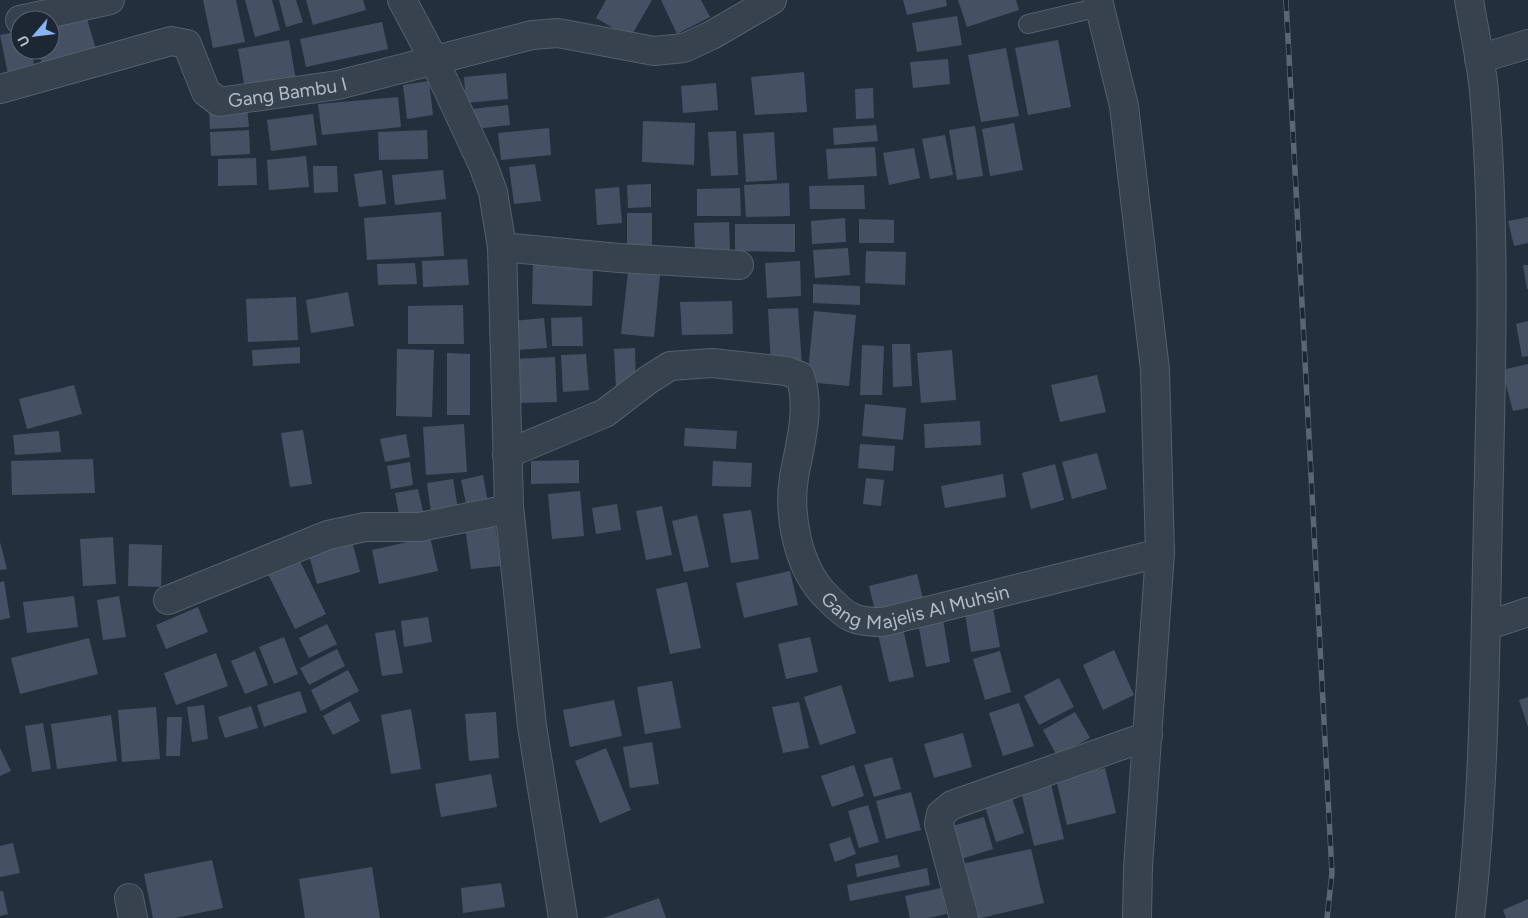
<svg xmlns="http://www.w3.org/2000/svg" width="1528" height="918" font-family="Figtree,sans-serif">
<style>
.building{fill:#455162}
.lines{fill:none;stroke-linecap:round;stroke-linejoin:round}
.service-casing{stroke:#565f6c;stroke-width:20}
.minor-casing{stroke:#565f6c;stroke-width:30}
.service{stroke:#38414e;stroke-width:18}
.minor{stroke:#38414e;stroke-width:28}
.rail-casing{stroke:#5a6575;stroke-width:5.5}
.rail{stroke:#1d2633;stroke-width:4;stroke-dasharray:11;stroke-linecap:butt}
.labels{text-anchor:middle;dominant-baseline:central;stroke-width:4;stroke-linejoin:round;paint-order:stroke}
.street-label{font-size:19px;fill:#b4bcc9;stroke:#1d2633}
</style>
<rect width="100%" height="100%" fill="#242f3e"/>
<!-- building -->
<g class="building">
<polygon points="203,0 236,0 245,42 213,48"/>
<polygon points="245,0 272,0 280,30 255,37"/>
<polygon points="279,0 296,0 303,22 286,27"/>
<polygon points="306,0 363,0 366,10 313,25"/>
<polygon points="606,0 652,0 630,38 596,18"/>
<polygon points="661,0 701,0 710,17 677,34"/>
<polygon points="903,0 946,0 947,6 907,15"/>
<polygon points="958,0 1016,0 1019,10 967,27"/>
<polygon points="957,16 962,45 917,52 912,23"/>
<polygon points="87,19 98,56 44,71 38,50 50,50 50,29"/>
<polygon points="382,22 388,49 306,67 300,39"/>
<polygon points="20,31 20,50 31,50 37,78 10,84 0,35"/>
<polygon points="289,40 296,80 245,89 238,49"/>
<polygon points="1058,40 1071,107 1028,115 1015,48"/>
<polygon points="1006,48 1019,116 981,122 968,55"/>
<polygon points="948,59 950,84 913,88 910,62"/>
<polygon points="804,72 807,112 755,115 751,77"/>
<polygon points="506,73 508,99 466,103 464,77"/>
<polygon points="429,81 433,115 407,119 403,85"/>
<polygon points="716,83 718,110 683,113 681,86"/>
<polygon points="873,88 874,118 856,119 855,89"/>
<polygon points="398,97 401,127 322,135 318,104"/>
<polygon points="508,105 510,125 475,129 472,109"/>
<polygon points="247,106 249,127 210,129 209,107"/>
<polygon points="313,114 317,145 271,151 267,120"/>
<polygon points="643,121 695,123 694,165 642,162"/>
<polygon points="1014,123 1023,170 990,176 982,129"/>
<polygon points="876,125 878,141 834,145 833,128"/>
<polygon points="975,126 983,176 957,180 949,130"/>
<polygon points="549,128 551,155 501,160 498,133"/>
<polygon points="249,130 250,154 211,156 210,132"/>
<polygon points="427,130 428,159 379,160 378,132"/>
<polygon points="736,131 738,175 711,176 708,132"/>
<polygon points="774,132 777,180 746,182 743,134"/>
<polygon points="945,135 953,175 930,179 922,139"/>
<polygon points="875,147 877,176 828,179 826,149"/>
<polygon points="914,148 920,178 889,185 883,153"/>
<polygon points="306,156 309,187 269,190 267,160"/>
<polygon points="256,158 257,185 218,186 218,159"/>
<polygon points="535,164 541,201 514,204 509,167"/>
<polygon points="313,166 337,166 338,192 314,193"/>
<polygon points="382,170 386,204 359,207 354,174"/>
<polygon points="443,170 446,199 395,205 392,175"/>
<polygon points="789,183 790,216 746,217 744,185"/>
<polygon points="651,184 651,207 628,208 627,185"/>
<polygon points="864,185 865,209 810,209 809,186"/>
<polygon points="619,187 622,223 597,225 595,189"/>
<polygon points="740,188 741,216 697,216 697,189"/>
<polygon points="441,212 444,256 367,260 364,218"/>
<polygon points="627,213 652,213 652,248 627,247"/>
<polygon points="1528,217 1528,243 1514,246 1508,221"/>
<polygon points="845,218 846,242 812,244 811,221"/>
<polygon points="859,219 894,220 894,243 859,243"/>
<polygon points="729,222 730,250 695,251 694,223"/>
<polygon points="735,224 795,224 795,252 735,251"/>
<polygon points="848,248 850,275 815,278 813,250"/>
<polygon points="866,251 906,252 905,285 865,283"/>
<polygon points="467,259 469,285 423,287 422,261"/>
<polygon points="800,261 801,296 767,298 765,263"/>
<polygon points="415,263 417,284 378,285 377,264"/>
<polygon points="629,263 661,266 654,337 621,334"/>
<polygon points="533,264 593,267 592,306 532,304"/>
<polygon points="1523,265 1528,265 1528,289 1527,289"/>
<polygon points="813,284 860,286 860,305 813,303"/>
<polygon points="348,292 354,326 311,333 306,300"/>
<polygon points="296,297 298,340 248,342 246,299"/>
<polygon points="732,301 733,334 682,335 680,302"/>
<polygon points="463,305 464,344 408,344 408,306"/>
<polygon points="798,308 802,365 771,367 768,309"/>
<polygon points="814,311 856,315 849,386 807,382"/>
<polygon points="582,317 583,346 552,346 551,318"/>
<polygon points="544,318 547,348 515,350 513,321"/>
<polygon points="1528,321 1528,356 1522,357 1516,324"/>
<polygon points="892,344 910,344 912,386 893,387"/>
<polygon points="862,345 884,346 882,395 860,395"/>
<polygon points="300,347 300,363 253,366 252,350"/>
<polygon points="635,348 636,387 616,388 614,349"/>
<polygon points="397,349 434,350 432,417 396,416"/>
<polygon points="952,350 956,400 921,403 917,353"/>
<polygon points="447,353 470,354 470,415 447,415"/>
<polygon points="586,354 589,390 563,392 561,355"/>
<polygon points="555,357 557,402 517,403 515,359"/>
<polygon points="1528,364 1528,408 1513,411 1502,370"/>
<polygon points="1097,375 1106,412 1060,422 1051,385"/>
<polygon points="74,385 82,414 27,429 19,399"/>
<polygon points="865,404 906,408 903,440 862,436"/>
<polygon points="980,421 981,445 925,448 924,424"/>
<polygon points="464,424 467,472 426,475 423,427"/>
<polygon points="685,428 737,431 736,449 684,446"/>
<polygon points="303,430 312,484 290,487 281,433"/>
<polygon points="59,431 61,452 15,455 13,435"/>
<polygon points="406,434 410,457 385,462 380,439"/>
<polygon points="860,444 895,446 893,471 858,468"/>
<polygon points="1097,453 1107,489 1072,499 1062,462"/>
<polygon points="93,459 95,493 12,495 11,461"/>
<polygon points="579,460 579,483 531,484 531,461"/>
<polygon points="713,461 752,463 751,487 712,486"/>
<polygon points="410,462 413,485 391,489 387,466"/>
<polygon points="1055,464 1064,500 1031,509 1022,473"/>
<polygon points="1003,474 1006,497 945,508 941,486"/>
<polygon points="483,475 489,509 468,513 461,480"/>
<polygon points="866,478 884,480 881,506 863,504"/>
<polygon points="453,479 458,509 431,513 427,483"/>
<polygon points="418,489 424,516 400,520 395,493"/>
<polygon points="580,491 584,536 552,539 548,494"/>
<polygon points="617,504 621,530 596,534 592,508"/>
<polygon points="662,506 672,555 646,560 636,511"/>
<polygon points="751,510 759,559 731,563 723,514"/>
<polygon points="697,515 709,567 684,572 672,521"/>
<polygon points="494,517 501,566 471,569 464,521"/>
<polygon points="113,537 116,584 83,586 80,539"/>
<polygon points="351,537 360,572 317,584 307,548"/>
<polygon points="430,537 438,571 379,584 372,550"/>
<polygon points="0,542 7,569 0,570"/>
<polygon points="129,544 162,545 161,587 128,586"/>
<polygon points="298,557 326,614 295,629 267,572"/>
<polygon points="790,571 798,605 744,618 736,583"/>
<polygon points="917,574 924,603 876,615 869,586"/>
<polygon points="4,581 10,618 0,620 0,582"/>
<polygon points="687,582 701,648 670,654 656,589"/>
<polygon points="74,596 78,627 27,633 23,602"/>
<polygon points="119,596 126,637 103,640 97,600"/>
<polygon points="992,602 1000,647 971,652 964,607"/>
<polygon points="198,607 208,632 166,649 156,625"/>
<polygon points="942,613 950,662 926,667 917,617"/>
<polygon points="428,617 432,642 404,647 401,621"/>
<polygon points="327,624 337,644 309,658 299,638"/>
<polygon points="902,624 914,677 889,682 877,630"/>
<polygon points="395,630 403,673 382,676 375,633"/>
<polygon points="284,637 298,674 274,684 259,647"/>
<polygon points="810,637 818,672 786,679 778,644"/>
<polygon points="89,638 98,674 20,694 11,658"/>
<polygon points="337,649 345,666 309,685 300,668"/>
<polygon points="1114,650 1134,695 1103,710 1083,665"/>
<polygon points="255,651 268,685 245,694 231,661"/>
<polygon points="1000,651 1011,692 985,700 973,659"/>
<polygon points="216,653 228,686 176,705 164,673"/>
<polygon points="348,670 359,691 321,711 311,690"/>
<polygon points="1059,678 1074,707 1039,725 1024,696"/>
<polygon points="672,681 681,728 645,734 637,687"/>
<polygon points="841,685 856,733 820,745 804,697"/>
<polygon points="300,691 307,712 264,727 257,705"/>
<polygon points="1528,697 1528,727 1519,700"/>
<polygon points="614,700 622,736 570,747 563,710"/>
<polygon points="350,701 360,721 333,735 323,716"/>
<polygon points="799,702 809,748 783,753 772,707"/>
<polygon points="1019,703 1034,746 1003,756 989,713"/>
<polygon points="204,705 208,739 192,742 187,707"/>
<polygon points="251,706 258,728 225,738 218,717"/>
<polygon points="156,707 160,759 122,762 118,710"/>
<polygon points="411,709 421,769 391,774 381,715"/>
<polygon points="496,712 499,758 469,761 465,714"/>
<polygon points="1075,712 1090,738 1057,756 1043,730"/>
<polygon points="111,715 117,761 57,769 51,724"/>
<polygon points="167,717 182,717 180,756 166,756"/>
<polygon points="43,723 51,769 32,772 25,726"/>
<polygon points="963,733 972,767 934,778 924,744"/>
<polygon points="652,742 659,784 630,788 623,747"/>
<polygon points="0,748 11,771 0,776"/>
<polygon points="606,748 631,810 600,823 575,761"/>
<polygon points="892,757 901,789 874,797 864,765"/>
<polygon points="854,765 864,796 832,807 821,776"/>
<polygon points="1105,768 1116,813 1067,825 1056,779"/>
<polygon points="491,774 497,807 441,817 435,784"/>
<polygon points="1050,780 1064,839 1034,846 1020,787"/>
<polygon points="1009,789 1024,833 996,842 982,797"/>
<polygon points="911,792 921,830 886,839 876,801"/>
<polygon points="868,805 879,842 859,848 848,811"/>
<polygon points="984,817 993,849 958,860 949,827"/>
<polygon points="850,837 856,854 835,862 829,844"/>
<polygon points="13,843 20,873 0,877 0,846"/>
<polygon points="1031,849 1044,903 981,918 969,918 957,865"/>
<polygon points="897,855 900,867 857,877 855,864"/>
<polygon points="212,860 223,908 175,918 153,918 144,874"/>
<polygon points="372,867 380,918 305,918 299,879"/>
<polygon points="927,868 930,885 850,901 847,885"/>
<polygon points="501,883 505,907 463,913 461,888"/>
<polygon points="941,888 947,914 928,918 910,918 905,896"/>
<polygon points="0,891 3,891 8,914 0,916"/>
<polygon points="659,898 666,918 603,918"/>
<polygon points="1528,899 1528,918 1506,918 1503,910"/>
</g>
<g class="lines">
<!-- service casing -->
<g class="service-casing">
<polyline id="service" points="1028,24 1100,7"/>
</g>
<!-- minor casing -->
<g class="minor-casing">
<g id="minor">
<polyline points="402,0 435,62 483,165 493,192 502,247 509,506 532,726 563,918"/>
<polyline points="1098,0 1124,106 1155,370 1160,553 1138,867 1137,918"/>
<path d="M1469 0C1474 30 1481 61 1484 91 1496 232 1491 375 1488 516 1485 650 1485 785 1470 918"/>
<polyline points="20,20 110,0"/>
<polyline points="1479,59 1528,44"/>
<path id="s1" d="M0 89 171 41 187 44 206 92 219 102 338 85 532 35 558 33 654 51 684 48 712 35 772 0"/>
<polyline points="502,247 619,258 739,265"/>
<path id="s2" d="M507 454 605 413 648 380 670 366 712 363 786 371 800 376C811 408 800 444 794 477 788 516 798 569 827 597 847 618 854 622 883 622L1160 553"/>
<polyline points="168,600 328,535 365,527 420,527 509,509"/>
<polyline points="1486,626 1528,612"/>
<polyline points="129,898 133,918"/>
<polyline points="964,918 939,824 941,814 952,805 1148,736"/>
</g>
</g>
<!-- service -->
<use href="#service" class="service"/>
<!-- minor -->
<use href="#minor" class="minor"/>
<!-- rail casing -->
<g class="rail-casing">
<polyline id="rail" points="1286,0 1332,873 1327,918"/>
</g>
<!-- rail -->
<use href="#rail" class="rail"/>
</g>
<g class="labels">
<!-- street labels -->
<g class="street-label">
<text stroke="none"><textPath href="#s1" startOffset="331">Gang Bambu I</textPath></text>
<text stroke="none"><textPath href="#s2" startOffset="644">Gang Majelis Al Muhsin</textPath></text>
</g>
</g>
<!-- north arrow -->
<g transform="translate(35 35) rotate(242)"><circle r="24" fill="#1d2633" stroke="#59626f"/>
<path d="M0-4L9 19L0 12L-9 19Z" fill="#8ab4f8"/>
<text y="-8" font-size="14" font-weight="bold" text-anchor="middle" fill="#b4bcc9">U</text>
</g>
</svg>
